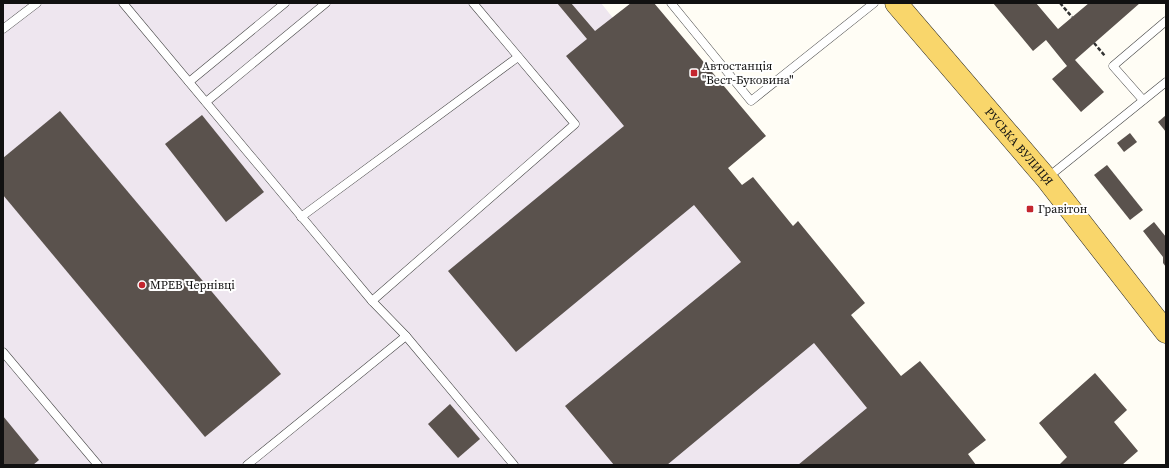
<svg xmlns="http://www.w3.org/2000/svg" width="1169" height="468" font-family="'Source Serif 4',serif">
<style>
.industrial{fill:#eee6ef}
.building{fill:#5a524d}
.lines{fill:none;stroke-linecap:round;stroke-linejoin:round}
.service-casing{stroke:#444;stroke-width:9}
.primary-casing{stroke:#222;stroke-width:23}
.path{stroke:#333;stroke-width:2.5;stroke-dasharray:4 2;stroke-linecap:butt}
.service{stroke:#fff;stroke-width:8}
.primary{stroke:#f9d66b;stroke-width:22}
.poi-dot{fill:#c4262e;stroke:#fff;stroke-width:1.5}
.labels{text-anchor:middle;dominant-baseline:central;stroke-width:4;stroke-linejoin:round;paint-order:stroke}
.poi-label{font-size:12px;fill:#111;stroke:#fff;text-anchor:start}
.street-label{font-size:12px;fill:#111;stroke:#fff}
</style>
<rect width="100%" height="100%" fill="#fffdf5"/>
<!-- industrial -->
<polygon class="industrial" points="3,3 601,3 617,23 729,181 962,465 3,465"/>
<!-- building -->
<g class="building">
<polygon points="557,3 571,3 595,31 631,3 654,3 766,136 728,168 742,185 753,177 793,226 798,221 865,303 851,315 901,376 920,361 986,440 968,454 976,465 798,465 867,408 814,343 667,465 614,465 565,406 741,262 694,205 516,352 448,271 624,126 566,56 587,39"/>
<polygon points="993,3 1036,3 1058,29 1089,3 1140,3 1075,60 1104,92 1081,112 1052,79 1067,66 1046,40 1033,51"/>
<polygon points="60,111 281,374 205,437 3,195 3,158"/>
<polygon points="202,115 264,192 226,222 165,144"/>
<polygon points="1166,115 1166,132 1158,122"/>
<polygon points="1130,133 1137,142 1124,152 1117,143"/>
<polygon points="1107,165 1143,210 1130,220 1094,175"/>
<polygon points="1154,222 1166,237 1166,267 1163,263 1163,257 1143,231"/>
<polygon points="1095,373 1127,410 1114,422 1138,451 1122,465 1059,465 1067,457 1039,423"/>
<polygon points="450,404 480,439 458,458 428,424"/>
<polygon points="3,416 39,460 33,465 3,465"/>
</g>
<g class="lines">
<!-- service casing -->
<g class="service-casing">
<g id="service">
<polyline points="123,3 372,301 406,336 247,465"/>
<polyline points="671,3 751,101 874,3"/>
<polyline points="3,29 37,3"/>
<polyline points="189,82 285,3"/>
<polyline points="1143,100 1113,66 1166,21"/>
<polyline points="206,102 326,3"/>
<polyline points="1047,178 1166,82"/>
<polyline points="301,217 518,57"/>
<polyline points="372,301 575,124 473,3"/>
<polyline points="406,336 514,465"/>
<polyline points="3,352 98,465"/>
</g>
</g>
<!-- primary casing -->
<g class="primary-casing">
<g id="primary">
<path id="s1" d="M896 3 1046 178 1166 332"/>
</g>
</g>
<!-- path -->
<g class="path">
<polyline points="1060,3 1072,17"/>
<polyline points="1094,43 1105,56"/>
</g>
<!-- service -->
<use href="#service" class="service"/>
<!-- primary -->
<use href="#primary" class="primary"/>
</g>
<!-- markers -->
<g class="poi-dot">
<rect x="690" y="69" width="8" height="8" rx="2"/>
<rect x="1026" y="205" width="8" height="8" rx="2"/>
<circle cx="142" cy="285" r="4"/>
</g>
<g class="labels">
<!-- poi labels -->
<g class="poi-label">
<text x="702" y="66">Автостанція<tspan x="702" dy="14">"Вест-Буковина"</tspan></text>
<text x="1038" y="209">Гравітон</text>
<text x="150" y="285">МРЕВ Чернівці</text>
</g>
<!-- street labels -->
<g class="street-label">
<text stroke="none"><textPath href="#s1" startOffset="189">РУСЬКА ВУЛИЦЯ</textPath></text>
</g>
</g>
<!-- border -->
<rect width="1169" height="468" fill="none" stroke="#111111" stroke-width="8"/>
</svg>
